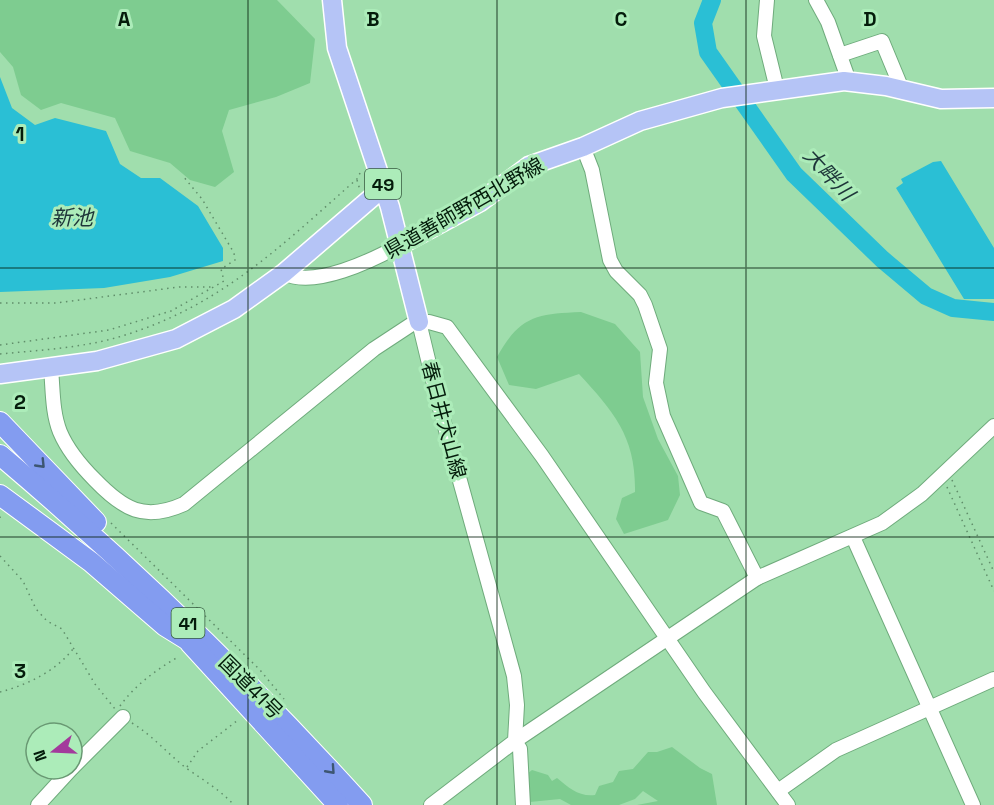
<svg xmlns="http://www.w3.org/2000/svg" width="994" height="805" font-family="'Space Grotesk','Noto Sans JP',sans-serif">
<style>
.green{fill:#7ecc90}
.water{fill:#2abfd5}
.lines{fill:none;stroke-linecap:round;stroke-linejoin:round}
.river{stroke:#2abfd5;stroke-width:18}
.minor-casing{stroke:#6fab7c;stroke-width:16}
.major-casing{stroke:#fff;stroke-width:21}
.highway-casing{stroke:#fff;stroke-width:22}
.path{stroke:#608e6a;stroke-width:1.5;stroke-dasharray:1.5 4.5;stroke-linecap:butt}
.minor{stroke:#fff;stroke-width:14}
.major{stroke:#b5c4f6;stroke-width:18}
.highway{stroke:#839cf0;stroke-width:20}
.oneway{stroke:#3d5672}
.grid{fill:none;stroke:#041c0b;stroke-width:1.5;stroke-opacity:0.55}
.labels{text-anchor:middle;dominant-baseline:central;stroke-width:6;stroke-linejoin:round;paint-order:stroke}
.shield{fill:#acecb9;stroke:#365a3f;stroke-width:1.5}
.shield-label{font-size:18px;font-weight:bold;fill:#041c0b}
.street-label{font-size:20px;fill:#041c0b;stroke:#acecb9}
.water-label{font-size:21px;font-style:italic;fill:#1d3539;stroke:#acecb9}
.grid-label{font-size:20px;text-anchor:middle;font-weight:bold;fill:#041c0b;stroke:#acecb9;stroke-width:6;stroke-linejoin:round;paint-order:stroke}
</style>
<rect width="100%" height="100%" fill="#a0dead"/>
<!-- green -->
<g class="green">
<polygon points="0,0 277,0 315,39 310,83 276,97 229,110 222,131 234,172 215,187 190,180 170,163 130,151 115,118 61,103 41,110 21,95 13,67 0,52"/>
<path d="M581 312 615 324 640 352 643 397 658 439 678 476 680 495 668 520 624 534 616 519 622 498 635 492C636 437 614 412 579 374L536 389 509 385 497 357C520 316 536 314 581 312Z"/>
<path d="M672 747 700 768 712 774 717 805H637L658 801 643 791 635 799 619 805H571L560 799 530 802 527 774 532 770 548 775 552 781 557 778C569 788 579 797 595 795L599 786 613 782 619 771 633 769 648 752H657Z"/>
</g>
<!-- water -->
<g class="water">
<polygon points="0,77 12,108 35,125 55,118 106,131 120,164 141,178 160,178 198,206 223,248 223,261 170,277 104,288 0,292"/>
<polygon points="941,161 994,248 994,299 964,299 896,188 903,183 901,179 933,162"/>
</g>
<g class="lines">
<!-- river -->
<polyline class="river" points="712,0 703,23 708,52 794,174 882,259 926,296 953,308 994,312"/>
<!-- minor casing -->
<g class="minor-casing">
<g id="minor">
<polyline points="767,0 764,36 777,89"/>
<polyline points="816,0 828,22 849,81"/>
<polyline points="840,55 882,41 899,82 899,89"/>
<polyline points="583,147 592,170 610,260 616,271 640,295 645,305 660,349 656,383 663,416 701,503 723,511 757,578"/>
<path d="M284 273C314 289 373 260 400 245"/>
<polyline points="419,322 439,405 514,676 517,705 515,741 431,805"/>
<path d="M51 369C53 389 52 412 60 432 68 451 81 466 95 480 123 509 144 522 184 504L374 349 412 324 429 322 447 327 542 456 704 692 788 805"/>
<polyline points="853,537 973,805"/>
<polyline points="72,768 123,717"/>
<polyline points="778,791 836,750 994,679"/>
<polyline points="38,805 71,769"/>
<polyline points="523,805 520,749 515,741 757,578 882,523 922,494 994,426"/>
</g>
</g>
<!-- major casing -->
<g class="major-casing">
<g id="major">
<polyline points="332,0 337,48 390,207 419,322"/>
<polyline points="400,245 480,202 529,166 583,147 640,121 722,98 844,81 886,86 941,99 994,98"/>
<polyline points="0,374 97,361 176,339 234,309 284,273 384,187"/>
</g>
</g>
<!-- highway casing -->
<g class="highway-casing">
<g id="highway">
<polyline points="0,422 96,522"/>
<path d="M0 455C129 564 249 680 362 805"/>
<polyline points="0,495 91,562 165,626 186,639"/>
<polyline points="190,643 338,805"/>
</g>
</g>
<!-- path -->
<g class="path">
<polyline points="357,180 360,190"/>
<polyline points="0,303 56,303 179,287 212,287"/>
<polyline points="0,345 109,330 171,311 224,281 221,269 235,260 234,253 202,199 183,176"/>
<path d="M0 354C41 350 83 348 122 336 221 306 282 245 357 179L362 169"/>
<polyline points="952,480 994,572"/>
<polyline points="947,487 994,591"/>
<polyline points="0,518 0,516"/>
<polyline points="111,523 260,670 284,699"/>
<polyline points="0,556 23,581 36,609 47,621 62,629 95,684 115,709"/>
<path d="M0 692C27 685 56 671 73 649"/>
<path d="M120 706C135 685 156 670 178 657"/>
<path d="M132 723C153 736 167 753 186 768 203 780 219 789 234 805"/>
<polyline points="187,767 198,751 238,720"/>
</g>
<!-- minor -->
<use href="#minor" class="minor"/>
<!-- major -->
<use href="#major" class="major"/>
<!-- highway -->
<use href="#highway" class="highway"/>
</g>
<!-- one-way arrows -->
<defs><path id="oneway-chevron" d="M-2-3.5L2.5 0L-2 3.5" fill="none" stroke-width="1.6" stroke-linecap="round" stroke-linejoin="round" transform="scale(1.5)"/></defs>
<g class="oneway">
<use href="#oneway-chevron" transform="translate(41 464) rotate(46)"/>
<use href="#oneway-chevron" transform="translate(331 770) rotate(48)"/>
</g>
<!-- grid -->
<path class="grid" d="M248 0V805M497 0V805M746 0V805M0 268H994M0 537H994"/>
<g class="labels">
<!-- shield labels -->
<g class="shield">
<rect x="365" y="169" width="36" height="30" rx="4.5"/>
<rect x="171.5" y="608" width="33" height="30" rx="4.5"/>
</g>
<g class="shield-label">
<text x="383" y="184">49</text>
<text x="188" y="623">41</text>
</g>
<!-- street labels -->
<g class="street-label">
<text transform="translate(464 208) rotate(-30)">県道善師野西北野線</text>
<text transform="translate(444 420) rotate(75)">春日井犬山線</text>
<text transform="translate(251 687) rotate(45)">国道41号</text>
</g>
<!-- water labels -->
<g class="water-label">
<text transform="translate(829 174) rotate(47)">大畔川</text>
<text x="72" y="217">新池</text>
</g>
</g>
<g class="grid-label">
<text x="124" y="26">A</text>
<text x="373" y="26">B</text>
<text x="621" y="26">C</text>
<text x="870" y="26">D</text>
<text x="20" y="141">1</text>
<text x="20" y="409">2</text>
<text x="20" y="678">3</text>
</g>
<!-- north arrow -->
<g transform="translate(54 751) rotate(252)"><circle r="28" fill="#acecb9" stroke="#699973" stroke-width="1.5"/>
<path d="M0-4.5L10 22L0 15L-10 22Z" fill="#a33a9c"/>
<text y="-9" font-size="16" font-weight="bold" text-anchor="middle" fill="#041c0b">N</text>
</g>
</svg>
